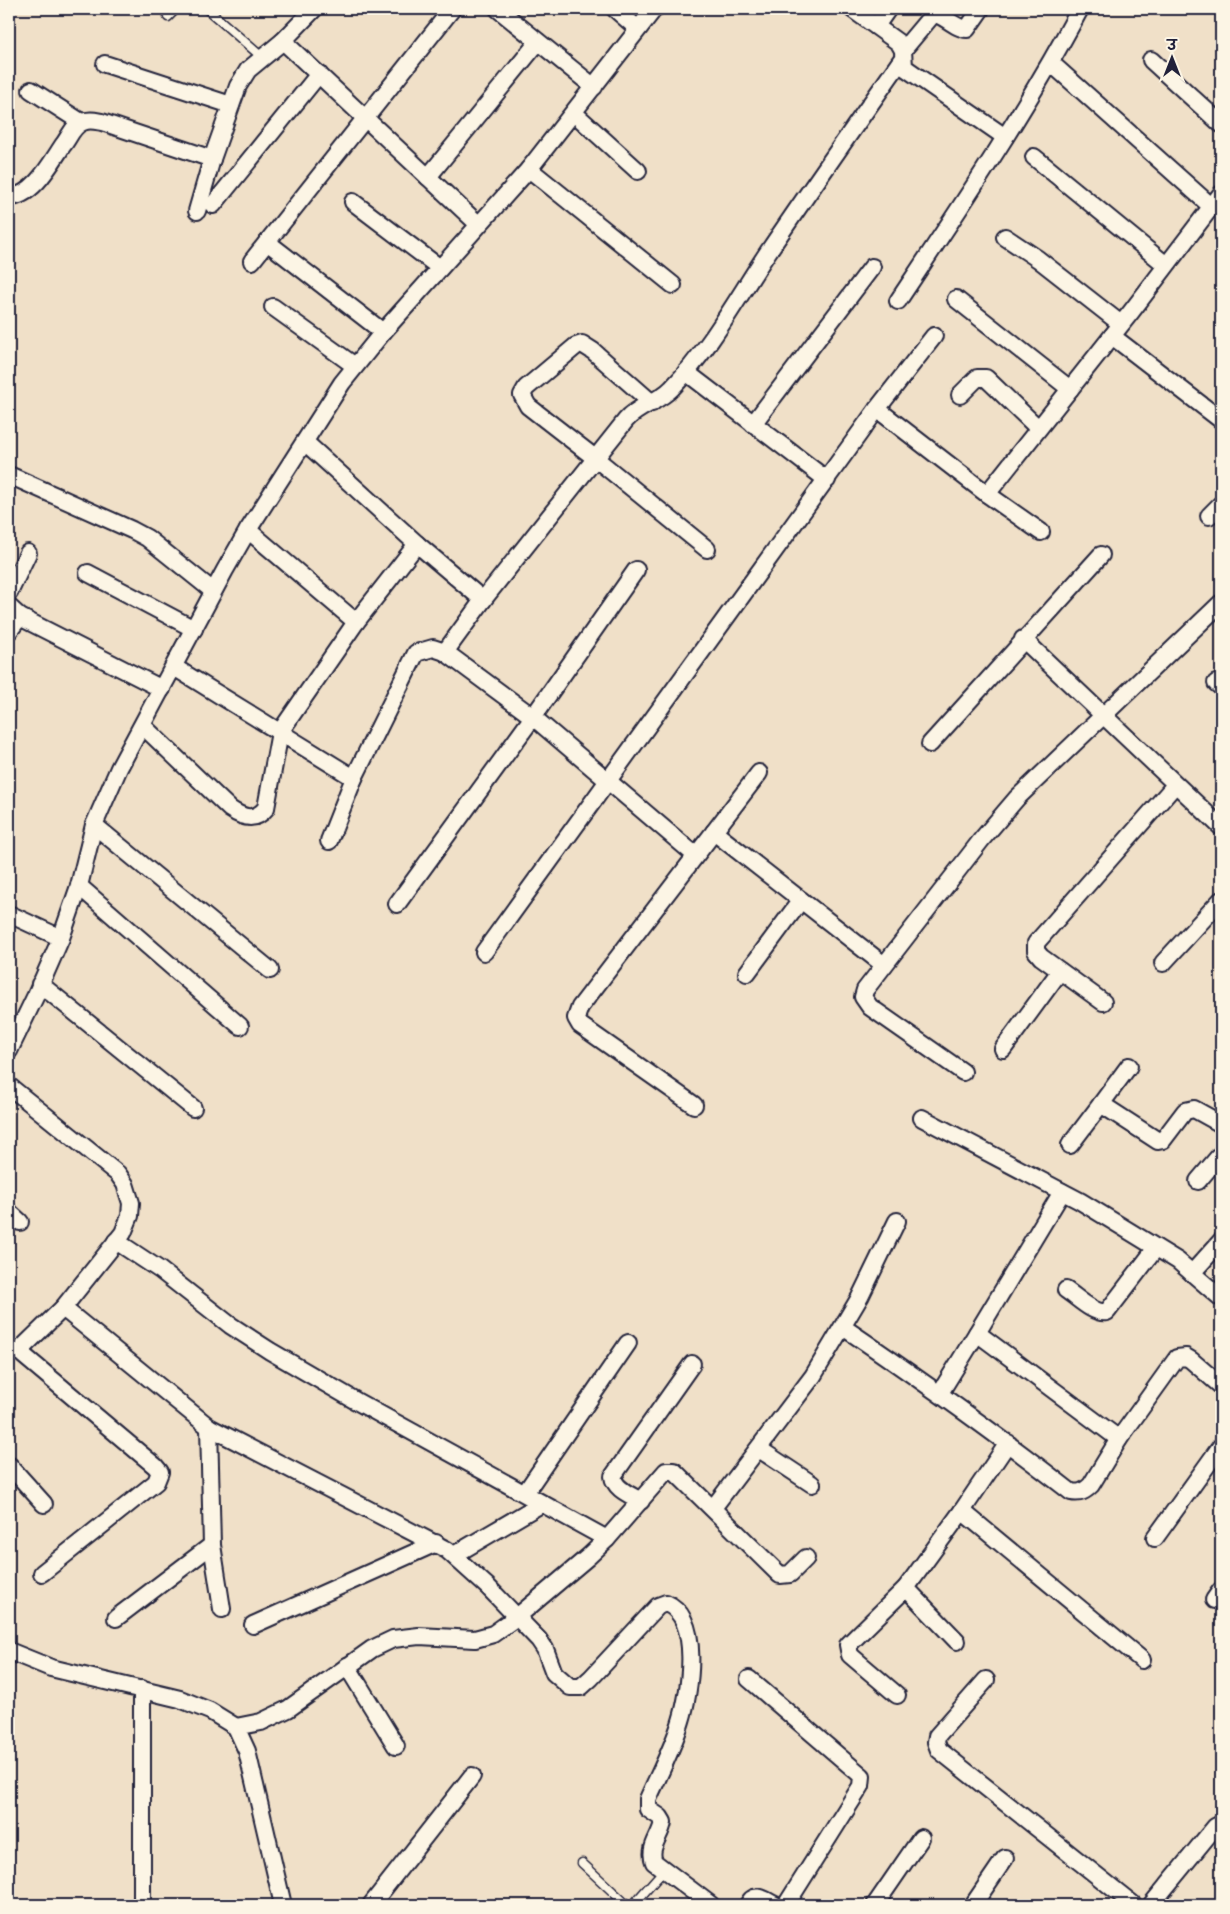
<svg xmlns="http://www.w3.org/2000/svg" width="1230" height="1914" font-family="Mynerve,'Playpen Sans Deva',sans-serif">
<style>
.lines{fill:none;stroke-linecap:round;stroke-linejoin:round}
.lane-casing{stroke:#22223b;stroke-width:11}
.street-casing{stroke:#22223b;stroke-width:20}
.lane{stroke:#fcf5e5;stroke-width:8}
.street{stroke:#fcf5e5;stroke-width:16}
</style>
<rect width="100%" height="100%" fill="#f0e0c8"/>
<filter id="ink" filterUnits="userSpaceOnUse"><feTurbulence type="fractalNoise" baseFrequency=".02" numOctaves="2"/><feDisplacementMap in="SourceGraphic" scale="10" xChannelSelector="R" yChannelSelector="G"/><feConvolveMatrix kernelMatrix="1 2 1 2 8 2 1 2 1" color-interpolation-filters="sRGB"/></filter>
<g filter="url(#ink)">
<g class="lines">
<!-- lane casing -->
<g class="lane-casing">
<g id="lane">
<polyline points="207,9 263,58"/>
<polyline points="168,17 176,9"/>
<polyline points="582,1863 627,1905"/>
<polyline points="633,1905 664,1870"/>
</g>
</g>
<!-- street casing -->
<g class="street-casing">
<g id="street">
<polyline points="498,9 594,87"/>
<polyline points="615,9 638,29"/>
<polyline points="852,9 899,43 903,50 904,67 1005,137"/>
<polyline points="876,26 888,9"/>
<polyline points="283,41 478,224"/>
<path d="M903 50 934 13C945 16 956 29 967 29L981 9"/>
<polyline points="1151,60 1221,124"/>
<polyline points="1051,63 1212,207"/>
<polyline points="105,64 231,105"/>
<polyline points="31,90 81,122"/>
<polyline points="574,113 638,171"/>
<polyline points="1034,157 1166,265"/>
<polyline points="529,169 673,285"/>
<polyline points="428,177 538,42"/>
<path d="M9 197C33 197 51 163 63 145 69 138 73 125 83 122 89 119 96 121 102 122L212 159 238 86 248 70 283 41 314 9"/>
<polyline points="353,202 440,268"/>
<polyline points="213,205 319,74"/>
<polyline points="197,211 212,159"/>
<polyline points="1005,237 1038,259 1121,324"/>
<polyline points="267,242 383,332"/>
<polyline points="252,261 452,9"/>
<polyline points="956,299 1070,389"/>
<path d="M898 301C962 205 1026 110 1080 9"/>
<polyline points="273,307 355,366"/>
<polyline points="1112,336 1221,420"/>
<polyline points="686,372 827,480"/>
<polyline points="960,395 977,378 986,378 1038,428"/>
<polyline points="652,403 593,351 582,344 576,346 526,388 522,395 528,406 595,458 707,549"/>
<polyline points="877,409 934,336"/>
<polyline points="753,424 872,267"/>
<polyline points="306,443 417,544"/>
<polyline points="9,475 132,530 147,538 213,591"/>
<polyline points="987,494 1131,312 1221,194"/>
<polyline points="1209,516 1221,504"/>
<polyline points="248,530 356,622"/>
<polyline points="88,573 194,629"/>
<polyline points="9,593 28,553"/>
<polyline points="9,607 20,617 162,689"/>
<polyline points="9,631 20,617"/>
<polyline points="1023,639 1221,827"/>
<polyline points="174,667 354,778 416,653 433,648 445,652"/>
<polyline points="1216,683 1221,687"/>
<path d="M143 726 230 809C243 818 255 822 266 808L280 732 356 622 417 544 483 600"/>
<polyline points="930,744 1101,555"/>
<polyline points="94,825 270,970"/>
<polyline points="714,832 884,965"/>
<polyline points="329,841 354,778"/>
<path d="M695 855 533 717 445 652 483 600 626 420C639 405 659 402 672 388 710 349 738 297 768 252 812 187 857 123 902 59"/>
<polyline points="79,886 240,1026"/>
<polyline points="397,904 533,717 636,570"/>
<polyline points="9,914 61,938"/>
<polyline points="484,952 877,409 987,494 1041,532"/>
<polyline points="1163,963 1221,900"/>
<polyline points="747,973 801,900"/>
<polyline points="40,984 193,1108"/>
<polyline points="1103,1002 1041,957 1036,951 1036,943 1175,785"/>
<polyline points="1003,1049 1060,971"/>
<polyline points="9,1051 36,995 61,938 79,886 94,825 119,768 225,570 248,530 342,383 383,332 529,169 654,9"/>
<polyline points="963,1072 870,1007 863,997 865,990 982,839 1017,798 1221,603"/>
<polyline points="9,1086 118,1174 125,1184 131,1203 130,1216 123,1233 63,1308 23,1347 23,1355 155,1466 160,1472 156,1482 42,1573"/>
<polyline points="1101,1104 1129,1066"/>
<polyline points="694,1105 580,1025 576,1018 580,1007 759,773"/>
<polyline points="922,1118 1080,1201 1178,1261 1221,1298"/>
<polyline points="1070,1145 1101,1104 1158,1141 1163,1140 1185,1111 1194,1109 1221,1124"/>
<polyline points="1198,1181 1221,1154"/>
<polyline points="9,1212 20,1222"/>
<polyline points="116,1241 160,1270 230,1325 270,1351 356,1401 607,1539"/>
<polyline points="1192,1273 1221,1241"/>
<path d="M1066 1290C1077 1297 1094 1315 1107 1312L1156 1248"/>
<path d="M63 1308 209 1427 447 1550 488 1587 539 1640 545 1649 554 1673 570 1687H581L591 1678 658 1606 666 1603C702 1618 690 1692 681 1721 673 1748 659 1774 648 1799V1809L660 1817 663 1822C661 1836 648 1847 654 1862L711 1905"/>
<path d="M843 1327C921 1380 997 1434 1071 1492 1080 1494 1085 1491 1091 1485L1119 1439 1177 1358 1186 1357 1191 1360 1221 1386"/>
<polyline points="977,1333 1062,1192"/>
<polyline points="940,1393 977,1333 1119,1439"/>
<polyline points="209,1427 212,1545 222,1609"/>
<polyline points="759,1449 812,1484"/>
<polyline points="9,1465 44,1504"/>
<polyline points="525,1493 628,1343"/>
<path d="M641 1501C631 1495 614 1489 613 1476L692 1364"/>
<polyline points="713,1508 813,1376 860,1297 897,1221"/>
<polyline points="962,1511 1008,1443"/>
<polyline points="1155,1538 1221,1446"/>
<polyline points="454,1555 541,1504"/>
<polyline points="906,1588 957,1641"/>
<polyline points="1214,1600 1221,1590"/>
<polyline points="116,1618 212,1545"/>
<polyline points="253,1625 436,1543"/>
<polyline points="9,1651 51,1668 180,1699 210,1711 236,1727 247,1751 283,1905"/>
<polyline points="347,1666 396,1746"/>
<polyline points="749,1679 862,1776 861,1786 786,1905"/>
<polyline points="986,1680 937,1736 936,1742 939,1750 1134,1905"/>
<polyline points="142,1689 142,1905"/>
<polyline points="897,1695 850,1655 848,1645 906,1588 962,1511 1142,1660"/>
<polyline points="236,1727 261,1722 288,1709 372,1649 393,1639 419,1636 475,1639 493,1634 518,1616 588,1557 607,1539 666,1471 674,1471 780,1575 790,1574 806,1558"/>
<polyline points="371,1905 472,1776"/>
<path d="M748 1905C754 1891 765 1900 775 1905"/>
<polyline points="875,1905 921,1838"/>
<polyline points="973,1905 1005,1858"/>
<polyline points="1151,1905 1215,1827 1221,1824"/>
</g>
</g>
<!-- lane -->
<use href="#lane" class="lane"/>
<!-- street -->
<use href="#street" class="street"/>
</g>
</g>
<!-- margin -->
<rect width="1230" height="1914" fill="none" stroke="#fcf5e5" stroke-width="30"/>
<rect x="15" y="15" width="1200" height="1884" fill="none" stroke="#22223b" stroke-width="2" filter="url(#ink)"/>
<!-- north arrow -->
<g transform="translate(1172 58)" stroke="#fcf5e5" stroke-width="4" paint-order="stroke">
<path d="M0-4L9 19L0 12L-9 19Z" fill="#22223b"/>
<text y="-8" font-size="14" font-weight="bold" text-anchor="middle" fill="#22223b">उ</text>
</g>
</svg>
